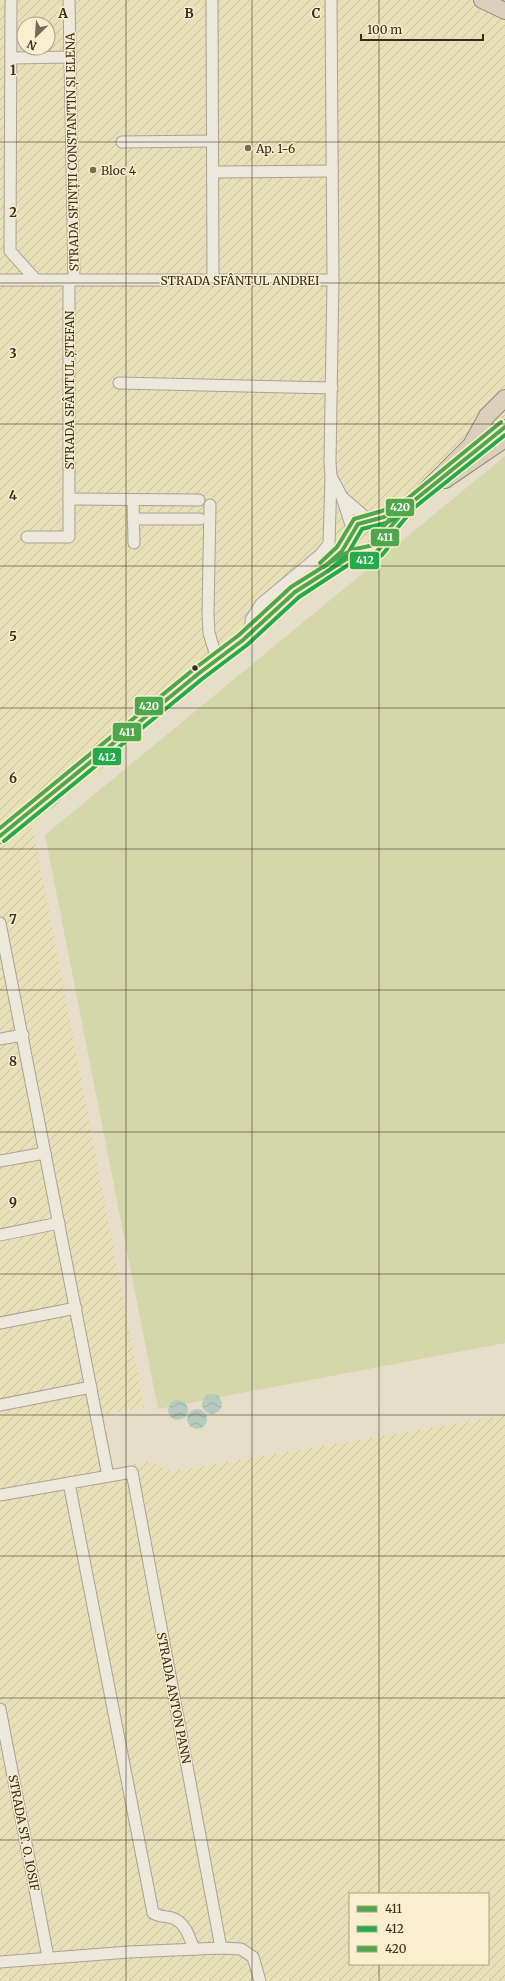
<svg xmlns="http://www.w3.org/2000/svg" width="505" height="1981" font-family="Merriweather,serif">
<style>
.farmland{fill:url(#farmland-furrows);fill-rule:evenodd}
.grass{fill:#d4d7aa}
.water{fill:url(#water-waves)}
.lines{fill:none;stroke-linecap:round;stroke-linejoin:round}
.minor-casing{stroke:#aaa293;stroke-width:13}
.major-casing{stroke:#908879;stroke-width:16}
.highway-casing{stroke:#908879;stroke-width:18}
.minor{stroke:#ede8dc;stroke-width:11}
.major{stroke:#e5dfcc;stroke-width:14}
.highway{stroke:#d9cfba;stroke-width:16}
.bus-1-casing{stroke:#f9eecd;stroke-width:7}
.bus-2-casing{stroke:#f9eecd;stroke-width:7}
.bus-3-casing{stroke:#f9eecd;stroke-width:7}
.bus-1{stroke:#4ea74b;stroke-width:4}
.bus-2{stroke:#24aa4a;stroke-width:4}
.bus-3{stroke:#4ea74b;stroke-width:4}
.grid{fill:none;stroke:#392b1b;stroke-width:1;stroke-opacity:0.55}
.poi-dot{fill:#766a58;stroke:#f9eecd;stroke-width:1.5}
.bus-dot{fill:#392b1b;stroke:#f9eecd;stroke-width:1.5}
.labels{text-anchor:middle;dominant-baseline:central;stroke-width:3;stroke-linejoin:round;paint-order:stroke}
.poi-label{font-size:12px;fill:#392b1b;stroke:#f9eecd;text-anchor:start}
.street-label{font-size:12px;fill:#392b1b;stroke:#f9eecd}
.grid-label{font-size:13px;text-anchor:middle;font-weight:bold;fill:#392b1b;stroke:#f9eecd;stroke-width:3;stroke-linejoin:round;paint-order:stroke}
.line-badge{stroke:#f9eecd;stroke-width:1.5}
.badge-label{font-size:11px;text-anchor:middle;font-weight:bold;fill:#fff}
</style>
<defs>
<pattern id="farmland-furrows" width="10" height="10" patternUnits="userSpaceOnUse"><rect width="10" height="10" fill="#e7e0b8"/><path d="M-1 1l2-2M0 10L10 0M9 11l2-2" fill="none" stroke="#c7c09e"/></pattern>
<pattern id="water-waves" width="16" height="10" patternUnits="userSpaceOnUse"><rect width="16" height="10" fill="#b6cbbe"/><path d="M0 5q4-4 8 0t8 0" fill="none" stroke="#9daea3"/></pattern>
</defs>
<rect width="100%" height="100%" fill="#e6dec9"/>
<!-- farmland -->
<path class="farmland" d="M0 0H505V443L302 597 99 771 32 824 144 1407 104 1415 113 1468 153 1461 170 1472 505 1415V1981H0ZM24 24H48V48H24ZM350 1894H488V1964H350Z"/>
<!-- grass -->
<polygon class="grass" points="505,456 505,1343 158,1409 45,835"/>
<!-- water -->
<g class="water">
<circle cx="212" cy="1404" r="10"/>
<circle cx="178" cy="1410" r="10"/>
<circle cx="197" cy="1419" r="10"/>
</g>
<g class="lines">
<!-- minor casing -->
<g class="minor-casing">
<g id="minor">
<polyline points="11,0 10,251 36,280"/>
<polyline points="69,0 74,280"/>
<polyline points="212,0 213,280"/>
<polyline points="331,0 333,280 330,462 331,476 342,497 353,531"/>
<polyline points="12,58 70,57"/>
<polyline points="122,142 213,141"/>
<polyline points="213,172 332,171"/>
<polyline points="0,280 333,280"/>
<polyline points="119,383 332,388"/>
<polyline points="342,497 370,521"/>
<polyline points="69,499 199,500"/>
<polyline points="133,500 134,543"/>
<polyline points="210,505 208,614 209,633 217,659"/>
<polyline points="133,519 200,519"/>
<polyline points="27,537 69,537 69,280"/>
<polyline points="251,633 251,620 261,604 320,555 329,544 331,477"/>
<polyline points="0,923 108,1476"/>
<polyline points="0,1039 23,1035"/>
<polyline points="0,1161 45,1153"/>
<polyline points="0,1235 59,1223"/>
<polyline points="0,1323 76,1308"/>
<polyline points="0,1405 91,1387"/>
<path d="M69 1483 153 1913C159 1917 166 1916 172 1918 185 1921 190 1939 194 1949"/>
<polyline points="0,1495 132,1472 221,1948"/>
<polyline points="0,1709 48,1957"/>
<polyline points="0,1962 129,1952 221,1948 241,1949 253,1957 260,1981"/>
</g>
</g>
<!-- major casing -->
<g class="major-casing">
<g id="major">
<polyline points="473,453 505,427"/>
<polyline points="333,567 357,555 374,553 378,550 382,546 388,530 404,511"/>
<polyline points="0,836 198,674 243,640 309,578 338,555 347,544 353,531 358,524 365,521 372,521 394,513 411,503 428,489"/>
</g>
</g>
<!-- highway casing -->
<g class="highway-casing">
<g id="highway">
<polyline points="482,0 505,11"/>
<polyline points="445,480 505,439"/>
<polyline points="420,496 471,445 487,416 505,398"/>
</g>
</g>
<!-- minor -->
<use href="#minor" class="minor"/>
<!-- major -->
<use href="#major" class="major"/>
<!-- highway -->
<use href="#highway" class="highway"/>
<!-- bus-1 casing -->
<g class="bus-1-casing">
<g id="bus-1">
<polyline points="324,567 342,551 358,524 384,517 409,504"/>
<polyline points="0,836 198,674 243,640 295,592 345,560 357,555 374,553 378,550 382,546 388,530 411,503 505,427"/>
</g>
</g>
<!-- bus-2 casing -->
<g class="bus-2-casing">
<g id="bus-2">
<polyline points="328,571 347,555 362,529 386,523 412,509"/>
<polyline points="4,841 202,679 247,645 299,597 348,565 359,561 376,559 382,555 387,549 393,533 415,507 505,435"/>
</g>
</g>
<!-- bus-3 casing -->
<g class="bus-3-casing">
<g id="bus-3">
<polyline points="320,563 337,547 354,519 382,511 406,499"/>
<polyline points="0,828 194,669 239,635 291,587 342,555 355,549 374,545 383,527 407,499 501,422"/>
</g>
</g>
<!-- bus-1 -->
<use href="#bus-1" class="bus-1"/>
<!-- bus-2 -->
<use href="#bus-2" class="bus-2"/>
<!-- bus-3 -->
<use href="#bus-3" class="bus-3"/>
</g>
<!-- grid -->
<path class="grid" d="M126 0V1981M252 0V1981M379 0V1894M0 142H505M0 283H505M0 424H505M0 566H505M0 708H505M0 849H505M0 990H505M0 1132H505M0 1274H505M0 1415H505M0 1556H505M0 1698H505M0 1840H505M379 1964V1981"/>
<!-- markers -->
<g class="poi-dot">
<circle cx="248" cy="148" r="4"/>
<circle cx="93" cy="170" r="4"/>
</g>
<circle class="bus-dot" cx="195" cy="668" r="3.5"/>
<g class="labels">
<!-- poi labels -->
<g class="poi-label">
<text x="256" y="148">Ap. 1-6</text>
<text x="101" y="170">Bloc 4</text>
</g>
<!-- street labels -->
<g class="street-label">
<text transform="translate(72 152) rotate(-91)">STRADA SFINȚII CONSTANTIN ȘI ELENA</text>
<text x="240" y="280">STRADA SFÂNTUL ANDREI</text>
<text transform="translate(69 390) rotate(-90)">STRADA SFÂNTUL ȘTEFAN</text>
<text transform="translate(174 1698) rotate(79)">STRADA ANTON PANN</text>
<text transform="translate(24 1833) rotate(79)">STRADA ST. O. IOSIF</text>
</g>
</g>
<g class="grid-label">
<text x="63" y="18">A</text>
<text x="189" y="18">B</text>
<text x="316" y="18">C</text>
<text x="13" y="75">1</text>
<text x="13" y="217">2</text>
<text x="13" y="358">3</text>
<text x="13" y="500">4</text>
<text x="13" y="641">5</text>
<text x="13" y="783">6</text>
<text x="13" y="924">7</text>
<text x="13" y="1066">8</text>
<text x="13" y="1207">9</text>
</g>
<g class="line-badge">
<rect x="385" y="498" width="30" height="19" rx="4" fill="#4ea74b"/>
<rect x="370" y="528" width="30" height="19" rx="4" fill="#4ea74b"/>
<rect x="349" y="551" width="31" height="19" rx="4" fill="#24aa4a"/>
<rect x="134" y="696" width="30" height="20" rx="4" fill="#4ea74b"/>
<rect x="112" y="722" width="30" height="20" rx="4" fill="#4ea74b"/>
<rect x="92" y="747" width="30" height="19" rx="4" fill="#24aa4a"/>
</g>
<g class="badge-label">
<text x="400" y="511">420</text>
<text x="385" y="541">411</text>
<text x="365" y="564">412</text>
<text x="149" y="710">420</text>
<text x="127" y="736">411</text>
<text x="107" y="761">412</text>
</g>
<!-- legend -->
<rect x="349" y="1893" width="140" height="72" fill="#f9eecd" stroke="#aca086"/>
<rect x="357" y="1906" width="20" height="6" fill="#4ea74b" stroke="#aca086"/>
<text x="385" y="1913" font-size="12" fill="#392b1b">411</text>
<rect x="357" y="1926" width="20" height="6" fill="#24aa4a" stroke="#aca086"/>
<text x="385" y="1933" font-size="12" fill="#392b1b">412</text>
<rect x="357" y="1946" width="20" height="6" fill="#4ea74b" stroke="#aca086"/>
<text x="385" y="1953" font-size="12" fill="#392b1b">420</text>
<!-- north arrow -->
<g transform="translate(36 36) rotate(205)"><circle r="19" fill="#f9eecd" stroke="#aca086"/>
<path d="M0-3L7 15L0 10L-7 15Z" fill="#766a58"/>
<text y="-6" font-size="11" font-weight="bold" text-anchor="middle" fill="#392b1b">N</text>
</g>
<!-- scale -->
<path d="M361 34v6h122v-6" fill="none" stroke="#392b1b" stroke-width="2"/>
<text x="367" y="34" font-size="12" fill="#392b1b" stroke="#f9eecd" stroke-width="3" paint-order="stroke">100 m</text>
</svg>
